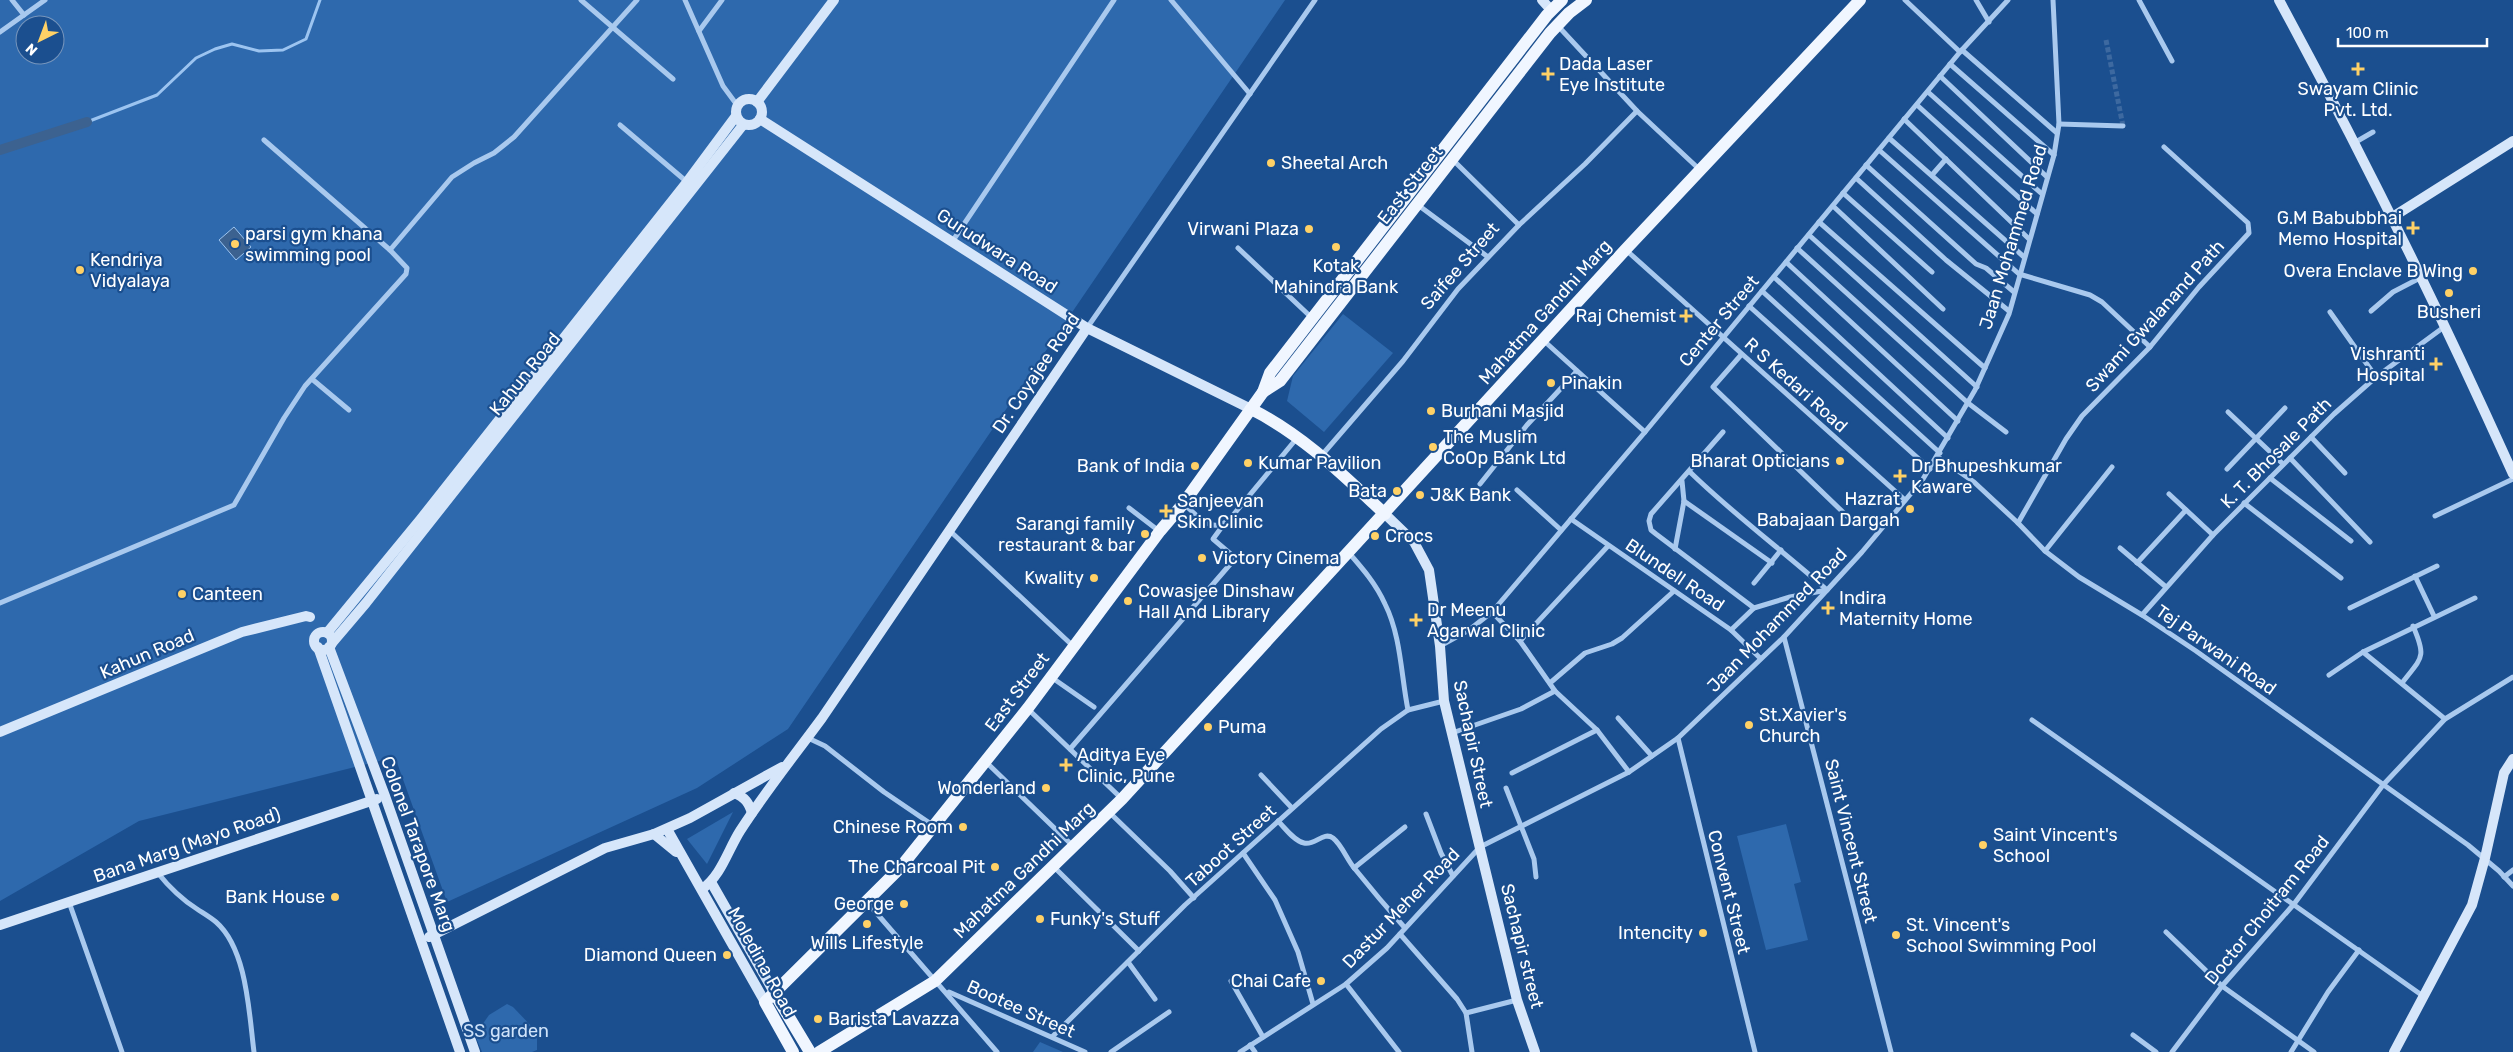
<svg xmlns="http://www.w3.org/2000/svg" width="2513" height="1052" font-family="Rubik,sans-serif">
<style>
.green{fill:#2e69ad;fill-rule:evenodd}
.water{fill:#3c6290;stroke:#9cc4f0}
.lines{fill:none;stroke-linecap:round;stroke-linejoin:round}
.stream{stroke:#9cc4f0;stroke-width:3}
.canal{stroke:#3c6290;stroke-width:10}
.street-tunnel{stroke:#3d69a0;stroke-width:5;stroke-dasharray:5 2.5;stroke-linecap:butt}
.street{stroke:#a9c9ee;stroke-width:5}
.secondary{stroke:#d6e6fa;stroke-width:10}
.primary{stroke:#f0f6ff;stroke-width:12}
.poi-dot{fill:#ffd166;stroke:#1b4f8f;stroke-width:2}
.labels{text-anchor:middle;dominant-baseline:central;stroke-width:4.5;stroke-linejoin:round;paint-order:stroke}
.poi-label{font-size:18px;fill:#fff;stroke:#1b4f8f;text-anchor:start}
.street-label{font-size:18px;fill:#fff;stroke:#1b4f8f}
.park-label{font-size:18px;fill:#cfe3fa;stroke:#1b4f8f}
</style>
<rect width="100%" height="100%" fill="#1b4f8f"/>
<!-- green -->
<g class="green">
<path d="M0 0H1285L788 729 697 788 447 902 395 757 139 821 0 901ZM25 25H55V55H25Z"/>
<polygon points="1343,314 1393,353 1324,432 1287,401 1293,376"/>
<polygon points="733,812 707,864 687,839"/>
<polygon points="1786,824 1801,882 1794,884 1808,940 1766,950 1737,836"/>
<polygon points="507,1004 513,1007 537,1032 537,1050 532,1052 482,1052 475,1035 489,1015"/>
<polygon points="1040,1042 1063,1052 1033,1052"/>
</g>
<!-- water -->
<polygon class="water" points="234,227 251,247 236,260 219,240"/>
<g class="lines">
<!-- stream -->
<polyline class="stream" points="87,122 157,95 196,58 215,49 232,44 259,51 283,50 306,39 320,0"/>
<!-- canal -->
<polyline class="canal" points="0,150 87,122"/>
<!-- street-tunnel -->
<polyline class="street-tunnel" points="2106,40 2123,126"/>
<!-- street -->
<g class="street">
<polyline points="12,0 24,15"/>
<polyline points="581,0 673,79"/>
<polyline points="685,0 723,86 737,105"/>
<polyline points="1171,0 1250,94"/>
<polyline points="1905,0 1960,52"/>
<polyline points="1976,0 1989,22"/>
<polyline points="2139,0 2172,61"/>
<polyline points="1558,26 1637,111 1699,169"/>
<polyline points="699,31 722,0"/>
<polyline points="0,32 45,0"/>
<polyline points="1962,50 2057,133"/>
<polyline points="1950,64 2054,155"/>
<polyline points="1940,76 2047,177"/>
<polyline points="1928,92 2042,194"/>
<polyline points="1917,105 2037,214"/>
<polyline points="1904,119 2029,239"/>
<polyline points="2059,124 2123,126"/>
<polyline points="620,125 687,182"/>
<polyline points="1889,138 2024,257"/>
<polyline points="2354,143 2373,132"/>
<polyline points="1879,150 2019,274 2090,295 2102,302 2150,347"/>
<polyline points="1452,159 1519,225"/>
<polyline points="1866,165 1976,264 1986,268 2014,292"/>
<polyline points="1932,175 1946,159"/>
<polyline points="1856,178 1946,260 2009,311"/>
<polyline points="1843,193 1932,272"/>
<polyline points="1418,205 1488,257"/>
<polyline points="1833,206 1943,309"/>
<polyline points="1819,222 1985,368"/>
<polyline points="1809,235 1977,387"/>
<polyline points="952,242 1114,0"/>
<polyline points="1238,248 1312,318"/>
<polyline points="1797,248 1968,403 2006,432"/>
<polyline points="390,250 452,177 474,163 494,153 514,137 637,0"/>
<polyline points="1626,250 1905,500"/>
<polyline points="1786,262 1958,421"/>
<polyline points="1774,277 1948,438"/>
<polyline points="1762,291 1940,453"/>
<polyline points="1749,306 1930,469"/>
<polyline points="2371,311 2393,292 2420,278"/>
<polyline points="2330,312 2376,377"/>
<polyline points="1087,328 1315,0"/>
<polyline points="1543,340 1645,432"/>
<polyline points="1741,355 1713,387 1848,517"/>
<polyline points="312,379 349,410"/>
<polyline points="2228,412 2283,464"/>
<polyline points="1723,432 1651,514 1649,521 1651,530 1656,534 1754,608"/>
<polyline points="2311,437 2345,473"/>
<polyline points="1322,455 1403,361 1458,289 1519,225 1585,164 1637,111"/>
<polyline points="1938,457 1974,482 2018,523 2045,551 2079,577 2142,615 2196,651 2468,845 2499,871 2513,886"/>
<polyline points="2290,458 2370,542"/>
<polyline points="2227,469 2285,408"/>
<path d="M1690 472C1733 514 1782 550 1827 590"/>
<polyline points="2270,478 2351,541"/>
<polyline points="1480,484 1527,425 1577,371"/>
<polyline points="1517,490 1561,530"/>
<polyline points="2169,494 2213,535"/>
<polyline points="1684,501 1772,563"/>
<polyline points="2244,503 2341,578"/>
<path d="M1184 504C1199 517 1210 534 1229 520L1297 438"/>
<polyline points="1129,508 1159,531"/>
<polyline points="2435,516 2513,479"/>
<polyline points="1571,519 1731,630 1760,658"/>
<polyline points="2018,523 2066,439 2082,416 2150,347 2199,287 2249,233 2248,223 2164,147"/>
<polyline points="949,530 1073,646"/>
<polyline points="2120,548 2166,587"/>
<polyline points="1675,549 1684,501 1682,481"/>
<polyline points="2045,551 2112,467"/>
<path d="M1349 553C1363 569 1376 584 1385 604 1401 636 1401 675 1408 710"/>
<polyline points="2137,563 2186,510"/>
<polyline points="2415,576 2434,616"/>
<polyline points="1754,583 1781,550"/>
<polyline points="0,603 234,505 284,418 305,386 406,274 407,268 390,250 264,140"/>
<polyline points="2350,608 2437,566"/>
<polyline points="1492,612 1520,641 1555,691 1597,730 1629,772"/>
<polyline points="2142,615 2213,535 2334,414 2376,377 2444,327"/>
<polyline points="1731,630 1754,608 1790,597 1827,590"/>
<polyline points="1784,637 1891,1052"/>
<polyline points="1520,641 1608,546"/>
<polyline points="1440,646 1469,630 1492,612 1645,432 1960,52 2008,0"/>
<polyline points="2363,652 2445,719"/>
<polyline points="2329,675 2363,652 2475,598"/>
<polyline points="1051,677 1094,707"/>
<polyline points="1550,683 1585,653 1612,644 1622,638 1674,591"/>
<path d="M2402 683C2422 657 2427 658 2413 626"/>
<polyline points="1028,709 1121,798"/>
<polyline points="1618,718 1652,756"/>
<polyline points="2032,720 2423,996"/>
<polyline points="1452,733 1521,709 1555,691"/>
<polyline points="808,738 825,746 884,792 934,826"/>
<polyline points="1678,738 1755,1052"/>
<polyline points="1070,749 1233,561 1233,556 1213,539 1224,524"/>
<polyline points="986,762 1073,846"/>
<polyline points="1512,773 1597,730"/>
<polyline points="1261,775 1292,808"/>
<polyline points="1506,788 1534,859 1536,877"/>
<polyline points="1110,813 1170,871 1194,898"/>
<polyline points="1426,814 1441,853 1453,876"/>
<path d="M1278 821C1285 828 1294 841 1304 843 1315 846 1323 831 1333 838 1342 845 1347 860 1355 869 1371 889 1388 909 1405 928"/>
<polyline points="1243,853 1275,900 1298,952 1313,1004"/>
<polyline points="1054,867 1139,951"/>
<polyline points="1354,868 1405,827"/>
<path d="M157 872C169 887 181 899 197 909 203 913 210 917 216 922 247 949 249 1013 254 1052"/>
<polyline points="2504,877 2513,870"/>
<polyline points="866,901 997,1052"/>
<polyline points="69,902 122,1052"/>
<polyline points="2166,932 2222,986 2314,1052"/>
<polyline points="1400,934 1457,999 1466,1013 1472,1052"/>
<polyline points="1128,962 1155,999"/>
<polyline points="1231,981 1263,1037"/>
<polyline points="1346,984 1399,1052"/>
<polyline points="949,992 1085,1052"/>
<polyline points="1466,1013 1517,1000"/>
<polyline points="2133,1035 2156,1052"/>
<polyline points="1053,1036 1185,905 1381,729 1408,710 1444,701"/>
<polyline points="1250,1045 1255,1052"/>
<polyline points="1111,1052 1169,1012"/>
<polyline points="1240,1052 1346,984 1387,948 1480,847 1629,772 1678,738 1784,637 1862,552 1923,479 1975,390 2009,314 2054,155 2059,124 2053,0"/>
<polyline points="2172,1052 2222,986 2294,904 2383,785 2445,719 2513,677"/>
<polyline points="2291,1052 2328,992 2359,950"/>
</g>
<!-- secondary -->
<g class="secondary">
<polyline points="1542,0 1551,10"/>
<path d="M2279 0C2363 155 2441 314 2513 474"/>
<circle cx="749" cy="112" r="13"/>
<polyline points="757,102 834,0"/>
<polyline points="760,119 1087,328 1251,409"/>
<polyline points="2391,218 2513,141"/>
<polyline points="1385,514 1414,542 1429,570 1440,646 1444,701 1517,1000 1535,1052"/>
<circle cx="323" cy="641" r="9"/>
<polyline points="327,633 420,520 687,182 736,116"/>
<polyline points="332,643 366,603 743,125"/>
<polyline points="318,647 460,1052"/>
<polyline points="329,647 385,796 475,1052"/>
<polyline points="0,732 242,632 306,616 310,617"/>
<path d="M734 793C745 797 749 803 752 813"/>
<polyline points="667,829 765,1002"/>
<polyline points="654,834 676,852"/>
<polyline points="711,882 775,994"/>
<path d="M702 889C721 876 728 850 740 831 765 792 794 756 822 718L1087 328"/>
<polyline points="0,925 377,799"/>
<polyline points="429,937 605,848 654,834 690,818 782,767"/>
<polyline points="2394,1052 2472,905 2485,858 2504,773 2513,759"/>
</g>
<!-- primary -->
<g class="primary">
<polyline points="1263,392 1280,381 1550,33 1569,13 1586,0"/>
<path d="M1251 409C1303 435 1343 475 1385 514"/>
<polyline points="775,994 810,1052"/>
<polyline points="793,1052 765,1002 900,868 1028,708 1160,531 1183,504 1263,392 1270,373 1547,15 1562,0"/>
<polyline points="819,1052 935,981 1122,799 1626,249 1860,0"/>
</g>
</g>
<!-- markers -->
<g class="poi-dot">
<path d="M2355.5 61.5h5v5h5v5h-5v5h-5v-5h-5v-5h5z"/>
<path d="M1545.5 66.5h5v5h5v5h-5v5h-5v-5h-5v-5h5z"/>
<circle cx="1271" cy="163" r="5"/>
<path d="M2410.5 220.5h5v5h5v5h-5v5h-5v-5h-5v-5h5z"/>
<circle cx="1309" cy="229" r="5"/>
<circle cx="235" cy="244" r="5"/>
<circle cx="1336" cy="247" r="5"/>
<circle cx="80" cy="270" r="5"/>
<circle cx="2473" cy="271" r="5"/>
<circle cx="2449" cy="293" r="5"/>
<path d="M1683.5 308.5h5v5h5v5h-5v5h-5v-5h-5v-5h5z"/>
<path d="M2433.5 356.5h5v5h5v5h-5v5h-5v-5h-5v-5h5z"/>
<circle cx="1551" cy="383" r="5"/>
<circle cx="1431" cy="411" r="5"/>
<circle cx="1433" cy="447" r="5"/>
<circle cx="1840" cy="461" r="5"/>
<circle cx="1248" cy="463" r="5"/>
<circle cx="1195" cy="466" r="5"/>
<path d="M1897.5 468.5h5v5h5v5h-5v5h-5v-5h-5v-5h5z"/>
<circle cx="1397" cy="491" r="5"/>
<circle cx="1420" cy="495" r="5"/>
<circle cx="1910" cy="509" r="5"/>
<path d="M1163.5 503.5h5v5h5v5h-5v5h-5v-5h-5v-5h5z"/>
<circle cx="1145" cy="534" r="5"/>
<circle cx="1375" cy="536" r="5"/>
<circle cx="1202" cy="558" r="5"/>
<circle cx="1094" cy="578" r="5"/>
<circle cx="182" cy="594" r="5"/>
<circle cx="1128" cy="601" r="5"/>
<path d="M1825.5 600.5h5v5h5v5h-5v5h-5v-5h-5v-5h5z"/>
<path d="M1413.5 612.5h5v5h5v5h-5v5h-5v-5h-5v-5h5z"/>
<circle cx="1749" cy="725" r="5"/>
<circle cx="1208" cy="727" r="5"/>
<path d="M1063.5 757.5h5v5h5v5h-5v5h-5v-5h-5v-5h5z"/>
<circle cx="1046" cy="788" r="5"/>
<circle cx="963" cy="827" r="5"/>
<circle cx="1983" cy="845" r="5"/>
<circle cx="995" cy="867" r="5"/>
<circle cx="335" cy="897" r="5"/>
<circle cx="904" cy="904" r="5"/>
<circle cx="1040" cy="919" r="5"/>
<circle cx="867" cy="924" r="5"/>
<circle cx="1703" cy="933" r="5"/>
<circle cx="1896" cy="935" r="5"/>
<circle cx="727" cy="955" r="5"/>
<circle cx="1321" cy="981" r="5"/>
<circle cx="818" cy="1019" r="5"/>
</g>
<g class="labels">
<!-- poi labels -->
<g class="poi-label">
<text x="1559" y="64">Dada Laser<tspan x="1559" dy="21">Eye Institute</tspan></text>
<text x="2358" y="89" text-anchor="middle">Swayam Clinic<tspan x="2358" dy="21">Pvt. Ltd.</tspan></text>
<text x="1281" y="163">Sheetal Arch</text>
<text x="2402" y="218" text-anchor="end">G.M Babubbhai<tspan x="2402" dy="21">Memo Hospital</tspan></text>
<text x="1299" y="229" text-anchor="end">Virwani Plaza</text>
<text x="245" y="234">parsi gym khana<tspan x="245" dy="21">swimming pool</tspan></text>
<text x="90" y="260">Kendriya<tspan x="90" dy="21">Vidyalaya</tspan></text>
<text x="1336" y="266" text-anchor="middle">Kotak<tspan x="1336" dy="21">Mahindra Bank</tspan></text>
<text x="2463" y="271" text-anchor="end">Overa Enclave B Wing</text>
<text x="2449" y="312" text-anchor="middle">Busheri</text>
<text x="1676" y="316" text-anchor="end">Raj Chemist</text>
<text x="2425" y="354" text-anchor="end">Vishranti<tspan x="2425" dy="21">Hospital</tspan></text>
<text x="1561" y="383">Pinakin</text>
<text x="1441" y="411">Burhani Masjid</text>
<text x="1443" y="437">The Muslim<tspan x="1443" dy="21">CoOp Bank Ltd</tspan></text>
<text x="1830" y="461" text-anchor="end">Bharat Opticians</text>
<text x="1258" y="463">Kumar Pavilion</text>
<text x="1185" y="466" text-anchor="end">Bank of India</text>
<text x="1911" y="466">Dr Bhupeshkumar<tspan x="1911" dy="21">Kaware</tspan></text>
<text x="1387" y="491" text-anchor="end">Bata</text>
<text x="1430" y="495">J&amp;K Bank</text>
<text x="1900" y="499" text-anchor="end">Hazrat<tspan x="1900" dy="21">Babajaan Dargah</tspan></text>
<text x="1177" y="501">Sanjeevan<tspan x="1177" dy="21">Skin Clinic</tspan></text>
<text x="1135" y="524" text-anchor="end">Sarangi family<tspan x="1135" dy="21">restaurant &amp; bar</tspan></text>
<text x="1385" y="536">Crocs</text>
<text x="1212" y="558">Victory Cinema</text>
<text x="1084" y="578" text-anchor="end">Kwality</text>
<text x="1138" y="591">Cowasjee Dinshaw<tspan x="1138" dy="21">Hall And Library</tspan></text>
<text x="192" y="594">Canteen</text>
<text x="1839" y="598">Indira<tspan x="1839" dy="21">Maternity Home</tspan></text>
<text x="1427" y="610">Dr Meenu<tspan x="1427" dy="21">Agarwal Clinic</tspan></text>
<text x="1759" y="715">St.Xavier's<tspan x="1759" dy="21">Church</tspan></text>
<text x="1218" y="727">Puma</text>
<text x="1077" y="755">Aditya Eye<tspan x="1077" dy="21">Clinic, Pune</tspan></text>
<text x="1036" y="788" text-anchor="end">Wonderland</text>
<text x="953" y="827" text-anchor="end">Chinese Room</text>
<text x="1993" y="835">Saint Vincent's<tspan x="1993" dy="21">School</tspan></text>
<text x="985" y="867" text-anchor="end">The Charcoal Pit</text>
<text x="325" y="897" text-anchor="end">Bank House</text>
<text x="894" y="904" text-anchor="end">George</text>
<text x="1050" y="919">Funky's Stuff</text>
<text x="1906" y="925">St. Vincent's<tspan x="1906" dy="21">School Swimming Pool</tspan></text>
<text x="1693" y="933" text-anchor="end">Intencity</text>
<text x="867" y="943" text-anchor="middle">Wills Lifestyle</text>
<text x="717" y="955" text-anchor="end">Diamond Queen</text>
<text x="1311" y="981" text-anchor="end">Chai Cafe</text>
<text x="828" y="1019">Barista Lavazza</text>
</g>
<!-- street labels -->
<g class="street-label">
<text transform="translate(1410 185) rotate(-52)">East Street</text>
<text transform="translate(2013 237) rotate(-73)">Jaan Mohammed Road</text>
<text transform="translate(997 251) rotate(33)">Gurudwara Road</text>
<text transform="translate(1460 266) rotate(-49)">Saifee Street</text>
<text transform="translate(1545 312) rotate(-48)">Mahatma Gandhi Marg</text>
<text transform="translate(2155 316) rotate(-48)">Swami Gwalanand Path</text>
<text transform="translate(1719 321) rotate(-50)">Center Street</text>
<text transform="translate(1036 373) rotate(-56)">Dr. Coyajee Road</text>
<text transform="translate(525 374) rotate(-51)">Kahun Road</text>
<text transform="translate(1796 385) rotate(42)">R S Kedari Road</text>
<text transform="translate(2276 453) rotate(-45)">K. T. Bhosale Path</text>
<text transform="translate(1675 575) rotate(34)">Blundell Road</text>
<text transform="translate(1777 620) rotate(-46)">Jaan Mohammed Road</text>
<text transform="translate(2216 650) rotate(35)">Tej Parwani Road</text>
<text transform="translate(147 654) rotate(-23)">Kahun Road</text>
<text transform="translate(1017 692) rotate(-53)">East Street</text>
<text transform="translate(1473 744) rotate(78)">Sachapir Street</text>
<text transform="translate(1851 841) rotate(76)">Saint Vincent Street</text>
<text transform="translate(418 844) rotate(70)">Colonel Tarapore Marg</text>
<text transform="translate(187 845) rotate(-19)">Bana Marg (Mayo Road)</text>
<text transform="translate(1231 846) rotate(-42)">Taboot Street</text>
<text transform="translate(1024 870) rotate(-44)">Mahatma Gandhi Marg</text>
<text transform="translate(1729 892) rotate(76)">Convent Street</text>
<text transform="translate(1401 908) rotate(-46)">Dastur Meher Road</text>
<text transform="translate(2267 910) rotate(-51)">Doctor Choitram Road</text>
<text transform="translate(1522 946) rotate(76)">Sachapir street</text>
<text transform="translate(762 962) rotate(61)">Moledina Road</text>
<text transform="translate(1021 1009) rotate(24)">Bootee Street</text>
</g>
<!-- park labels -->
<g class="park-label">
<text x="506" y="1031">SS garden</text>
</g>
</g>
<!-- north arrow -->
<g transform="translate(40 40) rotate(222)"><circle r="24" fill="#1b4f8f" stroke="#7695bc"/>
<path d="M0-4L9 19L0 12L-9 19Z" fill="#ffd166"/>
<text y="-8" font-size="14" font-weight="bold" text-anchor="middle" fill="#ffffff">N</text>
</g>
<!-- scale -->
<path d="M2338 38v8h149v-8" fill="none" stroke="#ffffff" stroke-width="2.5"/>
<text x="2346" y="38" font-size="15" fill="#ffffff" stroke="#1b4f8f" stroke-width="4" paint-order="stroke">100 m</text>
</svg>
